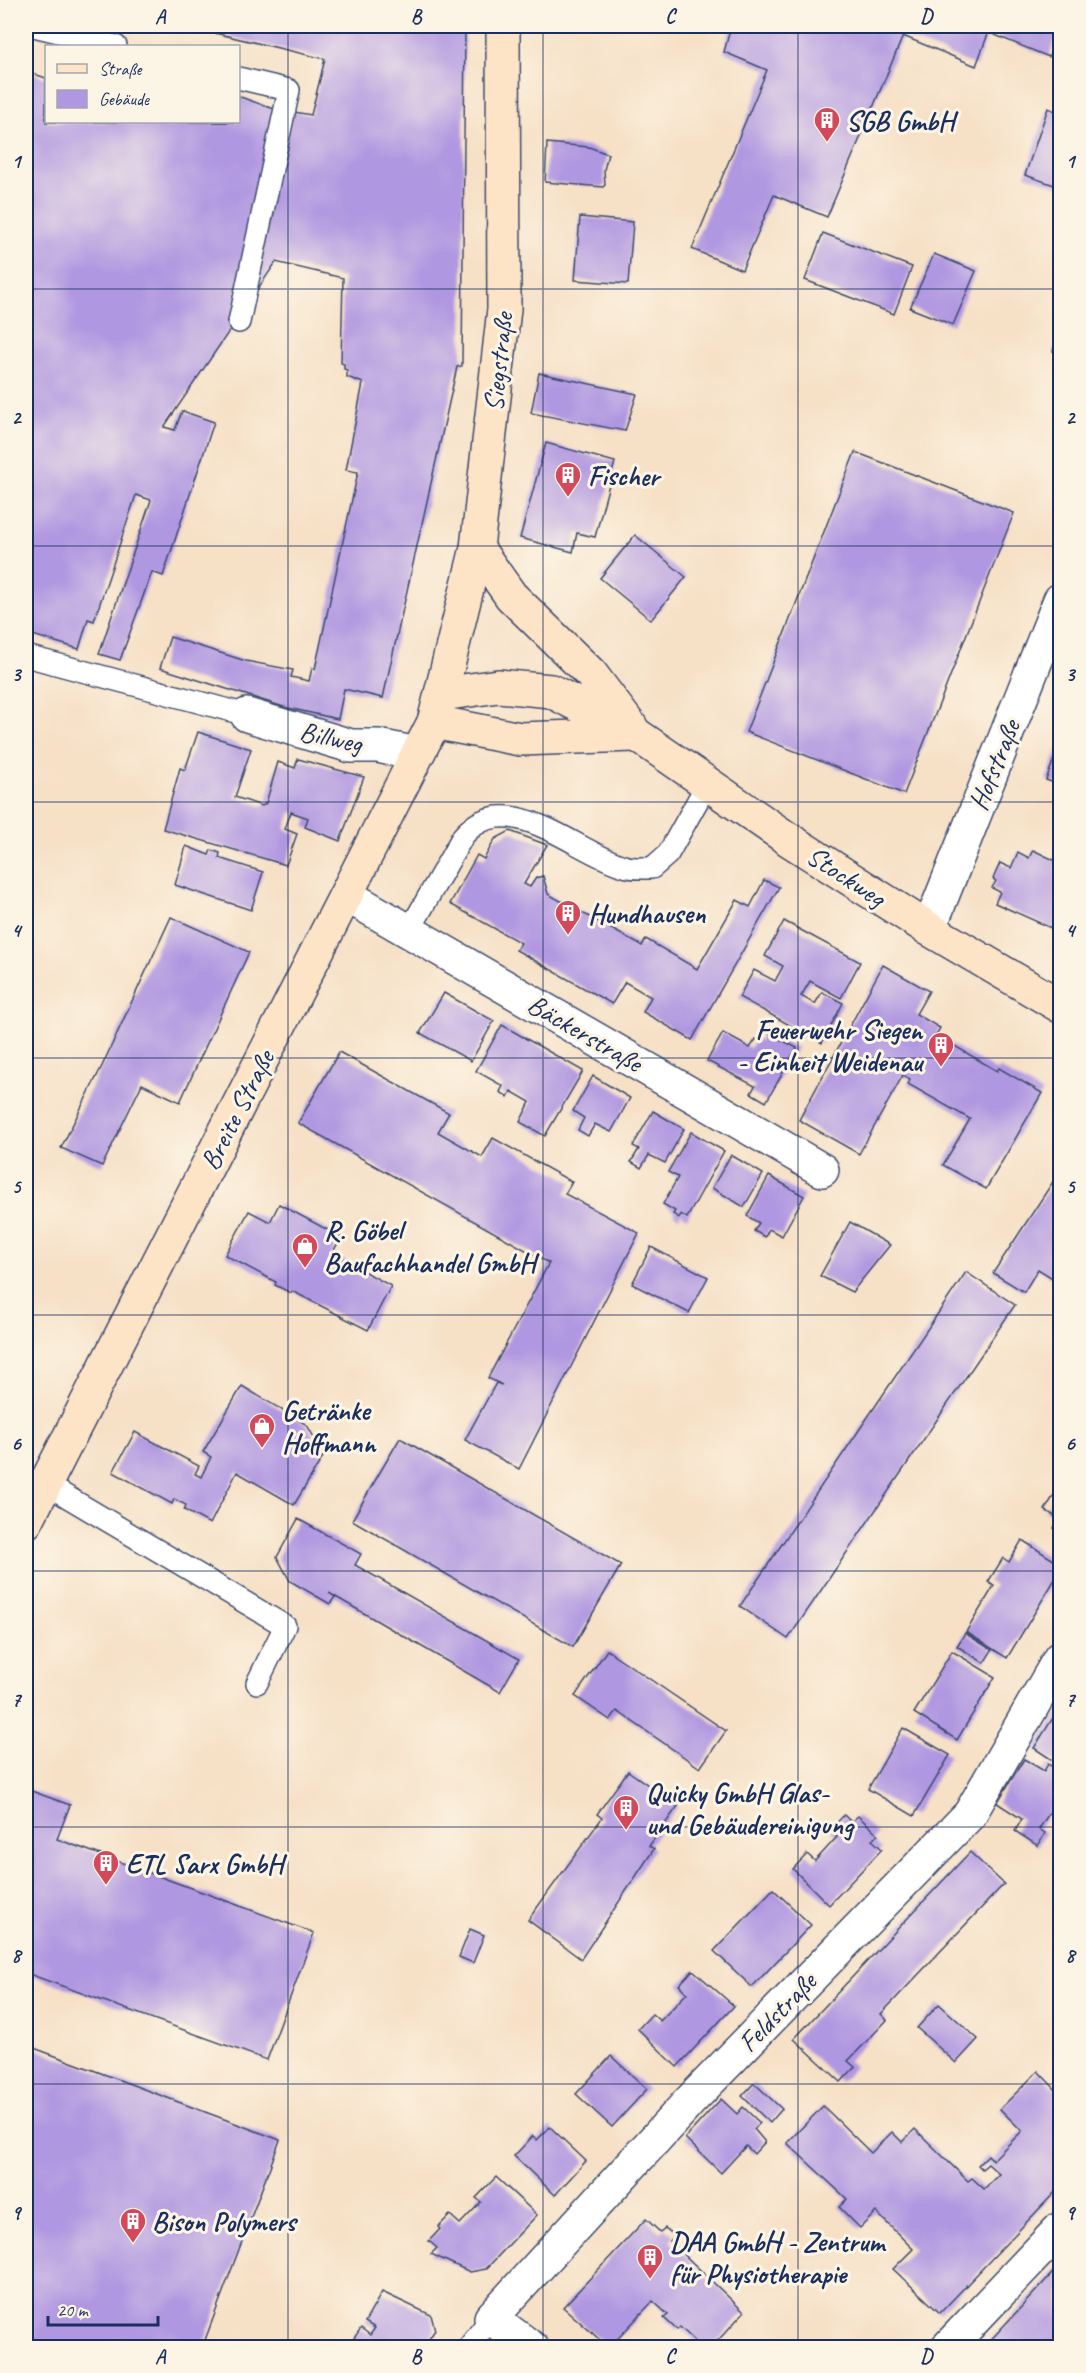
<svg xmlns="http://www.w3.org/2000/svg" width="1086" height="2373" font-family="Caveat,sans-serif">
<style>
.building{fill:#b097e1}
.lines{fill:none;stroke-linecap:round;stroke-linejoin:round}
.lane-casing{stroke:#3c4a6e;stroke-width:24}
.street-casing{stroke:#3c4a6e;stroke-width:36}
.secondary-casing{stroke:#3c4a6e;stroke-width:36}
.lane{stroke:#fff;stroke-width:21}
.street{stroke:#fff;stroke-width:33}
.secondary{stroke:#fee4c6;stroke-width:33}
.grid{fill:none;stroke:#1b2f5e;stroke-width:1.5;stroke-opacity:0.55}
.labels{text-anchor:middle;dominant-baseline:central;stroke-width:6;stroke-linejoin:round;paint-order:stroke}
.poi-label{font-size:28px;font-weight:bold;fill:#1b2f5e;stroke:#fcf5e5;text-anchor:start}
.street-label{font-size:28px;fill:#1b2f5e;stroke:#fcf5e5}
.neatline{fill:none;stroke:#1b2f5e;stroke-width:2}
.grid-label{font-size:20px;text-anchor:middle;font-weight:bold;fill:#1b2f5e}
</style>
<rect width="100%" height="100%" fill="#fcf5e5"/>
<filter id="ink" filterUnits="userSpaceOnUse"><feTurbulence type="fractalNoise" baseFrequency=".0167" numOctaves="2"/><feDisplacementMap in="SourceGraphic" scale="12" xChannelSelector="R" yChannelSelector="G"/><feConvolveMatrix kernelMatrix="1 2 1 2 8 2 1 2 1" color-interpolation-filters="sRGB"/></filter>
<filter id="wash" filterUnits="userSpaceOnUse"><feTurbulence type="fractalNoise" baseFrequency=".008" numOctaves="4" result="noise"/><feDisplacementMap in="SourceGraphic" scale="24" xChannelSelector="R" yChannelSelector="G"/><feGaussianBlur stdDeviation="1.35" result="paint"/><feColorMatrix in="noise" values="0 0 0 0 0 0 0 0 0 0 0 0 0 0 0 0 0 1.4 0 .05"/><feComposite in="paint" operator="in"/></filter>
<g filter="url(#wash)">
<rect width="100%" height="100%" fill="#f6e0c6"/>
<g id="blocks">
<!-- building -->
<g class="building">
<polygon points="185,26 465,26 462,366 457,367 383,698 344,689 338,719 284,707 160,668 170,637 246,661 293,670 291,677 309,681 312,668 315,669 358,472 346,470 363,383 347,377 347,370 344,369 344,364 341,363 343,278 276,262 164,427 175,430 182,411 214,422 163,576 152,572 120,660 99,654 151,500 136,495 94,621 88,619 79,649 26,633 26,71 46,78 46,122 238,122 238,96 271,108 311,115 325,59"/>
<polygon points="731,26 991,26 976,66 903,36 827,217 774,195 742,270 692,249 767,70 724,52"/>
<polygon points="993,26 1060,26 1049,57 990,33"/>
<polygon points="1048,108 1060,113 1060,187 1025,175"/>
<polygon points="547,143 589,147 608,154 604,170 605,185 603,187 545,182"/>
<polygon points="580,217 633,222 628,284 575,280"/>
<polygon points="823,233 912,267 894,314 805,280"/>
<polygon points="934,254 976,271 953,325 910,308"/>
<polygon points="1060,311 1060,326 1055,324"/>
<polygon points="1060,333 1060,354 1053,351"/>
<polygon points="539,373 637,394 625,431 531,413"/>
<polygon points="546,443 615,462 595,537 577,533 573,552 520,538"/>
<polygon points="855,452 1014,513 904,794 746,732"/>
<polygon points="635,535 686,577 651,620 600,578"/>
<polygon points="198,732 251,749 235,797 262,806 266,803 278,762 295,768 298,759 364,777 340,841 305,827 308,818 291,812 285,829 297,834 286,865 163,829 180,768 185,770"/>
<polygon points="1060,744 1060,785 1046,780"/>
<polygon points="510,831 547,845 524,884 530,887 536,878 543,876 548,894 642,946 646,939 697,969 737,900 750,907 764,880 779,887 692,1040 643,1012 651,997 625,982 612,1004 516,950 521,943 450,904 477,855 484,859 495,839"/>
<polygon points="186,846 209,855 211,850 220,853 219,858 263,872 251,910 175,885"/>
<polygon points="1033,850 1060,863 1060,932 995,903 1000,892 992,888 996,881 993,879 1000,863 1011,868 1018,852 1029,858"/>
<polygon points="171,917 249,952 180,1102 142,1084 102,1166 61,1148 102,1066"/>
<polygon points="784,921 860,962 841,998 810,981 801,996 815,1004 822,992 843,1003 822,1043 739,997 754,970 775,981 783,966 765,956"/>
<polygon points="883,965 929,991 916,1014 940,1028 936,1035 997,1071 999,1068 1042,1093 986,1189 943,1165 970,1119 908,1084 910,1079 903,1075 859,1154 799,1120"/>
<polygon points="444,993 494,1021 471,1061 420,1033"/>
<polygon points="502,1025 583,1071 545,1136 520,1122 530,1102 511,1091 508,1097 500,1092 503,1086 476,1071"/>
<polygon points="765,1031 797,1048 766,1102 751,1093 755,1086 707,1061 723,1033 750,1048 756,1039 759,1041"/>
<polygon points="339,1052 449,1113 438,1132 482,1157 493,1138 572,1182 565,1194 639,1233 519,1469 465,1440 496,1383 502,1385 488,1378 549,1263 298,1123"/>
<polygon points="593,1076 630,1098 611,1132 595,1124 588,1136 578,1130 584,1118 573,1111"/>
<polygon points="653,1111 684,1129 665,1163 649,1155 641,1168 631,1162 639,1149 633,1146"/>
<polygon points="691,1132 724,1151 687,1218 681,1214 679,1218 673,1214 675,1211 663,1204 678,1177 668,1172"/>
<polygon points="731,1155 763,1174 744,1207 712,1188"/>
<polygon points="1060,1171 1060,1292 1055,1288 1059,1282 1038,1269 1024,1292 993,1273"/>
<polygon points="769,1176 804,1196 782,1236 769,1229 765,1237 754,1231 759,1223 747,1216"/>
<polygon points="279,1204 341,1237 332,1254 391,1286 368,1330 292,1291 291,1293 275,1285 276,1282 225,1255 249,1211 270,1222"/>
<polygon points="850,1222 890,1245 852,1292 820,1276"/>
<polygon points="651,1247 708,1277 689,1313 632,1284"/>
<polygon points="966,1272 1015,1305 788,1639 740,1606"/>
<polygon points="242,1386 307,1425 324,1455 294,1505 237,1472 210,1524 184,1510 186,1505 174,1499 172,1504 113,1472 135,1432 199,1466 195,1474 201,1477 211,1457 203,1452"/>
<polygon points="400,1438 621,1565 573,1647 352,1520"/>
<polygon points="1060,1485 1060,1532 1054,1528 1059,1519 1045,1510"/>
<polygon points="298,1519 361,1554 355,1565 519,1659 500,1692 329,1593 335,1597 330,1604 290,1581 277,1557"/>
<polygon points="1022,1540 1060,1564 1060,1571 1007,1658 966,1632 994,1586 988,1582 1003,1558 1009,1562"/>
<polygon points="965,1633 992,1650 984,1663 957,1646"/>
<polygon points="607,1650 726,1731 700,1768 617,1711 610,1720 575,1696"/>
<polygon points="952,1651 995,1677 957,1740 914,1713"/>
<polygon points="1056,1713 1060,1716 1060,1765 1034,1748"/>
<polygon points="903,1728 950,1755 914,1816 868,1789"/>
<polygon points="1024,1759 1044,1771 1048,1764 1060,1772 1060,1800 1058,1799 1039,1829 1045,1833 1038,1846 1015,1831 1022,1819 997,1803"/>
<polygon points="628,1771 678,1806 649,1846 654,1849 581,1959 528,1920 602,1818 597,1814"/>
<polygon points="26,1789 70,1805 57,1839 314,1933 267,2060 26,1973"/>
<polygon points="844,1815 851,1822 858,1816 878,1834 872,1840 882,1849 829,1905 793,1869 807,1854 815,1861 837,1837 830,1830"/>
<polygon points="970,1852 1004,1884 881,2014 887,2020 848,2061 855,2067 841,2082 794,2039"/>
<polygon points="773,1889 811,1925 752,1987 714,1951"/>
<polygon points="470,1929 484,1935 473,1963 459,1957"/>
<polygon points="693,1970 734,2006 677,2067 638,2029 652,2014 660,2021 687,1993 679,1985"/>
<polygon points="939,2004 978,2039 956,2063 917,2028"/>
<polygon points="26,2045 280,2140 202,2348 26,2348"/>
<polygon points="611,2056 647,2089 612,2127 576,2094"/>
<polygon points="1038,2071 1060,2094 1060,2187 940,2313 893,2269 913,2249 876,2212 860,2228 839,2207 847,2199 787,2143 823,2106 871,2153 892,2132 902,2142 915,2129 968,2181 972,2178 984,2189 999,2174 988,2164 982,2169 978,2165 988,2155 993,2160 1022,2131 1000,2109"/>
<polygon points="754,2083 782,2109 770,2123 742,2096"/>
<polygon points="721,2099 737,2114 743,2107 760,2123 754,2129 765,2142 754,2154 746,2146 721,2173 685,2138"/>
<polygon points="550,2127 586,2161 555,2195 514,2156 533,2136 537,2140"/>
<polygon points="496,2177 537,2215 486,2269 470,2272 431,2254 437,2248 429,2241 440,2229 438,2227 450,2215 460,2224 481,2202 476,2198"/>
<polygon points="646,2219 660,2232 665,2228 675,2236 670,2241 744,2312 711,2348 702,2348 680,2327 677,2330 664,2318 668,2315 653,2301 609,2348 563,2307"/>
<polygon points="1060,2265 1060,2348 983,2348 998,2332"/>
<polygon points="382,2292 431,2315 435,2330 423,2348 347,2348 361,2328 370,2335 375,2328 365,2322"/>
</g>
</g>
</g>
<g filter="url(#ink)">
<use href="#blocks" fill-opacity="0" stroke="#3c4a6e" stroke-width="1.5"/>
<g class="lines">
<!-- lane casing -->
<g class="lane-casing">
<g id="lane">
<polyline points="34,26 116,46"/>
<polyline points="238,78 289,90 239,322"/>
<polyline points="26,656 247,715"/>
<path d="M409 931 463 836C507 784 575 852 624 866 632 869 643 868 652 868L668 854 707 784"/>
<polyline points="44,1483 285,1626 257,1683"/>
<polyline points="468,2348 491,2318"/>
</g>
</g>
<!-- street casing -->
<g class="street-casing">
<g id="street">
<polyline points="247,715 351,746 378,746 417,754"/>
<polyline points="348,896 822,1170"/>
<polyline points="929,929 1060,600"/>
<polyline points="532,2348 491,2318 689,2102 970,1814 1060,1658"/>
<polyline points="947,2348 1060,2229"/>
</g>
</g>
<!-- secondary casing -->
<g class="secondary-casing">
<g id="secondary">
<polyline points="477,548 511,596 591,674 631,727"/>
<polyline points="442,694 498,686 551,691 637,735 788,839 929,929 1060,1006"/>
<polyline points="434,722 520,739 634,735"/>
<polyline points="26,1522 434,722 477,548 504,309 503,26"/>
</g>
</g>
<!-- lane -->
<use href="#lane" class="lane"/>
<!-- street -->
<use href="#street" class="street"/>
<!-- secondary -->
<use href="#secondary" class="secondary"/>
</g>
</g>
<!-- grid -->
<path class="grid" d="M288 26V2348M543 26V2348M798 26V2348M26 289H1060M26 546H1060M26 802H1060M26 1058H1060M26 1315H1060M26 1571H1060M26 1827H1060M26 2084H1060"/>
<!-- icons -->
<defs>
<g id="building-pin" transform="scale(1.35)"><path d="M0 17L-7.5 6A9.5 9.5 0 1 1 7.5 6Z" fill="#d1495b" stroke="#fcf5e5"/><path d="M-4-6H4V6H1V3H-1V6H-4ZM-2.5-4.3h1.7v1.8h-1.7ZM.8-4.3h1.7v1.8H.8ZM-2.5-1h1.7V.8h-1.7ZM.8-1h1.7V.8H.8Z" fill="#fff"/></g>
<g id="shop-pin" transform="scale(1.35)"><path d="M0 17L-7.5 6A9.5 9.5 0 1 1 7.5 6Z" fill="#d1495b" stroke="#fcf5e5"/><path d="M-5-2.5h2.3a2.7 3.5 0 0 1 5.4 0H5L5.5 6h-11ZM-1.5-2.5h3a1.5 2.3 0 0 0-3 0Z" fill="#fff"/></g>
</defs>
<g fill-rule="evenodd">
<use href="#building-pin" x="827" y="120"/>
<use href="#building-pin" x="568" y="475"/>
<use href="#building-pin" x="568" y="913"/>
<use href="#building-pin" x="941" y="1045"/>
<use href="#shop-pin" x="305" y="1246"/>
<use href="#shop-pin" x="262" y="1426"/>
<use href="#building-pin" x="626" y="1808"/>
<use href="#building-pin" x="106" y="1863"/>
<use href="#building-pin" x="133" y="2221"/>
<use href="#building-pin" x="650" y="2257"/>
</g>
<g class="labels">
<!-- poi labels -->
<g class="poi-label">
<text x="846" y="120">SGB GmbH</text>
<text x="588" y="475">Fischer</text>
<text x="588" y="913">Hundhausen</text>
<text x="922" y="1029" text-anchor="end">Feuerwehr Siegen<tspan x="922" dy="32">- Einheit Weidenau</tspan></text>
<text x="324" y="1230">R. Göbel<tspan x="324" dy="32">Baufachhandel GmbH</tspan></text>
<text x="282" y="1410">Getränke<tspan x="282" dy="32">Hoffmann</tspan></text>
<text x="646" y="1792">Quicky GmbH Glas-<tspan x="646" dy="32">und Gebäudereinigung</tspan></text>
<text x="126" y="1863">ETL Sarx GmbH</text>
<text x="152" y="2221">Bison Polymers</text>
<text x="670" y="2241">DAA GmbH - Zentrum<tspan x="670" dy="32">für Physiotherapie</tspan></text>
</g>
<!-- street labels -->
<g class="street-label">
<text transform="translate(498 362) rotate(-84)">Siegstraße</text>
<text transform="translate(331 737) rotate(12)">Billweg</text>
<text transform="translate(994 765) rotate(-68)">Hofstraße</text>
<text transform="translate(846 876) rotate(33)">Stockweg</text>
<text transform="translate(585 1033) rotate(30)">Bäckerstraße</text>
<text transform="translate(237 1110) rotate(-63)">Breite Straße</text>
<text transform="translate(777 2012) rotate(-46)">Feldstraße</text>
</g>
</g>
<!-- margin -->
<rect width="1086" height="2373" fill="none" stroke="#fcf5e5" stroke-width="66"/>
<!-- legend -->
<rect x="45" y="45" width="195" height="78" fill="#fcf5e5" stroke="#a2a6af" stroke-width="1.5"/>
<rect x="57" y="64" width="30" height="9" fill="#fee4c6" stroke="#a2a6af" stroke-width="1.5"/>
<text x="99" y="75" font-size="18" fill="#1b2f5e">Straße</text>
<rect x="57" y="90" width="30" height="18" fill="#b097e1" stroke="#a2a6af" stroke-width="1.5"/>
<text x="99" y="105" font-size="18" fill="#1b2f5e">Gebäude</text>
<!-- scale -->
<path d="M48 2316v9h110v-9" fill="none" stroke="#1b2f5e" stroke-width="3"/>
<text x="57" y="2316" font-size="18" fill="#1b2f5e" stroke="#fcf5e5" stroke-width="4.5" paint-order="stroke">20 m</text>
<rect x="33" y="33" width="1020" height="2307" class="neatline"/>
<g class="grid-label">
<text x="160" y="23">A</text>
<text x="416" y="23">B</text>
<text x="670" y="23">C</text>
<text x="926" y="23">D</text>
<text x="16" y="168">1</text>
<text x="1070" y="168">1</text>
<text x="16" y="424">2</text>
<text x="1070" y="424">2</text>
<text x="16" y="681">3</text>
<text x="1070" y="681">3</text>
<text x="16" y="937">4</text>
<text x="1070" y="937">4</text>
<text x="16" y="1193">5</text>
<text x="1070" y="1193">5</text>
<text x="16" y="1450">6</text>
<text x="1070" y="1450">6</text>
<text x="16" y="1706">7</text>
<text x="1070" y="1706">7</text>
<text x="16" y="1962">8</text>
<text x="1070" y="1962">8</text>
<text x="16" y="2219">9</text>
<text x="1070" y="2219">9</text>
<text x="160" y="2363">A</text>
<text x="416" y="2363">B</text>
<text x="670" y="2363">C</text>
<text x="926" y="2363">D</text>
</g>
</svg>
